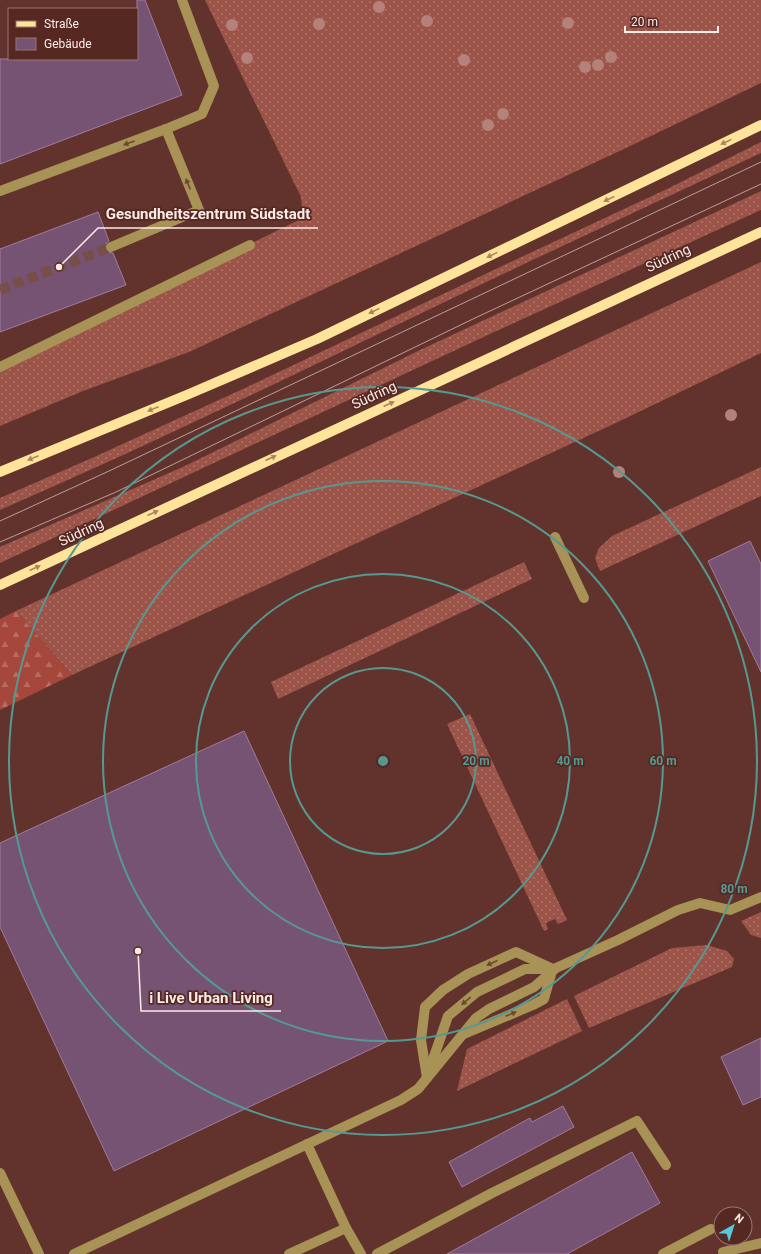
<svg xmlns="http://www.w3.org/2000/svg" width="761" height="1254" font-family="Roboto,sans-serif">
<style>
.grass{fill:url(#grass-dots)}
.forest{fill:url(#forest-firs)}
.building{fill:#765273;stroke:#a27c9e}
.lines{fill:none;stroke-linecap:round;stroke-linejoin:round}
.minor-tunnel{stroke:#784f48;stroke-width:10;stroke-dasharray:10 5;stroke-linecap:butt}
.minor{stroke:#a89256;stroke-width:10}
.major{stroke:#fee39b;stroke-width:10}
.tram{stroke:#bc9f99;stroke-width:1}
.tree{fill:#b4827a}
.oneway{fill:#aa865e}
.oneway2{fill:#6e4832}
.ring{fill:none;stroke:#569992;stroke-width:2}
.labels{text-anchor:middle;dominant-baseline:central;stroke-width:3.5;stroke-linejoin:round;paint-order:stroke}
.street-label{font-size:14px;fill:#fdebe7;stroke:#552822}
.centre{fill:#569992;stroke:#552822;stroke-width:2}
.ring-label{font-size:12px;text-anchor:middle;font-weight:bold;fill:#569992;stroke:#552822;stroke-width:3.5;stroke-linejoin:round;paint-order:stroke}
.leader{fill:none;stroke:#fdebe7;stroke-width:1.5}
.callout-dot{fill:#fdebe7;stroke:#552822;stroke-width:1.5}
.callout-label{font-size:15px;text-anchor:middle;font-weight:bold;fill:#fdebe7;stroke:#552822;stroke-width:3.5;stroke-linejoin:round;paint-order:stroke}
</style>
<defs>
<pattern id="grass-dots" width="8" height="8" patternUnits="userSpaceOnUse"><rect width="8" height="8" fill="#9c5449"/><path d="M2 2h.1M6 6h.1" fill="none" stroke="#b0756c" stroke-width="1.8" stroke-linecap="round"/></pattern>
<pattern id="forest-firs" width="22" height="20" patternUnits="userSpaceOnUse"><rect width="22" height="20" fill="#a5483b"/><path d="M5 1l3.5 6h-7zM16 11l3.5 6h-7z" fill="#b76b61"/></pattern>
</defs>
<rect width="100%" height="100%" fill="#61332c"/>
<!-- grass -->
<g class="grass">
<polygon points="205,0 761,0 761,83 626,148 189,352 83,391 0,426 0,367 303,218 301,197"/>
<path d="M761 142V153C659 201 557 248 455 297 304 370 154 443 0 510V498L92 458 245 388 515 260 669 188Z"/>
<polygon points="761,191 761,210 490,334 0,563 0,547 185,466 418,351"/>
<polygon points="761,262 761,353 620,421 72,675 16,611"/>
<polygon points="761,467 761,496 600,571 595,558 599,548 612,536"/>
<polygon points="524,562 532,579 278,699 271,682"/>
<polygon points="470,714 567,920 558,924 555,919 546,923 548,929 544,931 447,724"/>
<polygon points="761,912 761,938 751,935 741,921"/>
<polygon points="707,945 727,951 734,959 732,967 589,1028 574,996 672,948"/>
<polygon points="567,999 582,1031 457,1091 467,1049"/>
</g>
<!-- forest -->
<polygon class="forest" points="16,611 72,675 0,710 0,619"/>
<!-- building -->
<g class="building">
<polygon points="137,0 145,0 182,95 0,164 0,59 137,59"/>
<polygon points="98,212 109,241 106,243 105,249 107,252 113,253 126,285 0,332 0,249"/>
<polygon points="750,541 761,564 761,672 708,561"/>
<polygon points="244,731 388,1041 114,1171 0,927 0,843"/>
<polygon points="761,1038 761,1097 743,1105 721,1057"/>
<polygon points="563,1106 574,1127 462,1187 449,1162 530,1118 532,1122"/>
<polygon points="632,1152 660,1203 567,1254 447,1254"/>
</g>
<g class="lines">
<!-- minor-tunnel -->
<polyline class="minor-tunnel" points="0,290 111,247"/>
<!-- minor -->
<g class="minor">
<polyline points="0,191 166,129 202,114 214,86 182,0"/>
<polyline points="111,247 199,210 166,129"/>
<polyline points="0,367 250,245"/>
<polyline points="555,537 584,598"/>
<polyline points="464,1034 533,1005 544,999 552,971"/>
<polyline points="429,1071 448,1016 477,992 525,969 549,969"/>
<polyline points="427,1078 421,1040 425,1007 443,990 468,974 516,952 553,969"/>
<polyline points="307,1144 346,1228 361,1254"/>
<polyline points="0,1173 39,1254"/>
<polyline points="723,1252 761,1243"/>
<polyline points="74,1254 401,1100 418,1089 476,1018 489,1009 534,987 556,968 618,940 678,910 700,903 730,910 761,897"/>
<polyline points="289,1254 346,1228"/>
<polyline points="377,1254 492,1193 637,1121 666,1165"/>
<polyline points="663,1254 711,1229"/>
</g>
<!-- major -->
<g class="major">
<polyline points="0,472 189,394 317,339 761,125"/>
<polyline points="0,585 761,232"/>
</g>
<!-- tram -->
<g class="tram">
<polyline points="0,521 109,471 761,162"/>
<polyline points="0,542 116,492 475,318 761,184"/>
</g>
</g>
<!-- trees -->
<g class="tree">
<circle cx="379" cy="7" r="6"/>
<circle cx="427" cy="21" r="6"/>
<circle cx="568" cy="23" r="6"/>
<circle cx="319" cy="24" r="6"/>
<circle cx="232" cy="25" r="6"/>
<circle cx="611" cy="57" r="6"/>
<circle cx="247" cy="58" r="6"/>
<circle cx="464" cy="60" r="6"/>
<circle cx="598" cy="65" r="6"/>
<circle cx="585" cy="67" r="6"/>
<circle cx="503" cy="114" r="6"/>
<circle cx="488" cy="125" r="6"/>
<circle cx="731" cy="415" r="6"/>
<circle cx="619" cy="472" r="6"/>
</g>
<!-- one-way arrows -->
<defs><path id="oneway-solid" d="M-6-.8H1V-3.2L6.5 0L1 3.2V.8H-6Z"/></defs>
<g class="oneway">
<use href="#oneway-solid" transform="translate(726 142) rotate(154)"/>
<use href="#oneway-solid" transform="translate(609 199) rotate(154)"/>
<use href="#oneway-solid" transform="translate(492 255) rotate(154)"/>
<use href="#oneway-solid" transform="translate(374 311) rotate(154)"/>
<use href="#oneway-solid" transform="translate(389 404) rotate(-25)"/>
<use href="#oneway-solid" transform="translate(153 409) rotate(158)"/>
<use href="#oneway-solid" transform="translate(33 458) rotate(158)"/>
<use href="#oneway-solid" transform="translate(271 458) rotate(-25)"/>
<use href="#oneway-solid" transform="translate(153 513) rotate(-25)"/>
<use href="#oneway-solid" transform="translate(35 568) rotate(-25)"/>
</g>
<g class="oneway2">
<use href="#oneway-solid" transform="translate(129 143) rotate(160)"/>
<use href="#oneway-solid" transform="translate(188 184) rotate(-112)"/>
<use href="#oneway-solid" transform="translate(492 963) rotate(155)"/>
<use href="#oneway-solid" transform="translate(466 1001) rotate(140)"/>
<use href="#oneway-solid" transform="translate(511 1014) rotate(-23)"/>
</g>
<!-- distance rings -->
<g class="ring">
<circle cx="383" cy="761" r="93"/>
<circle cx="383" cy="761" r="187"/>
<circle cx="383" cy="761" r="280"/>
<circle cx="383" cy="761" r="374"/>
</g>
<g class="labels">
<!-- street labels -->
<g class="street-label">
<text transform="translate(668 258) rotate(-25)">Südring</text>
<text transform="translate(374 395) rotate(-25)">Südring</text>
<text transform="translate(81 532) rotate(-25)">Südring</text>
</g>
</g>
<circle cx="383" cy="761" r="6" class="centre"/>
<g class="ring-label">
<text x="476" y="765">20 m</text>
<text x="570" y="765">40 m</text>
<text x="663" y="765">60 m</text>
<text x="734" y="893">80 m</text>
</g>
<!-- callouts -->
<path class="leader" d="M59 267L98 228H318M138 951L141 1011H281"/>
<g class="callout-dot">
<circle cx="59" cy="267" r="4"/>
<circle cx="138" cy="951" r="4"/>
</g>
<g class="callout-label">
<text x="208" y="219">Gesundheitszentrum Südstadt</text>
<text x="211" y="1003">i Live Urban Living</text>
</g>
<!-- legend -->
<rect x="8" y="8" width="130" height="52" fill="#552822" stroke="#987671"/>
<rect x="16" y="21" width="20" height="6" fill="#fee39b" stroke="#987671"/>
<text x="44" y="28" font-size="12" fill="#fdebe7">Straße</text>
<rect x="16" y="38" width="20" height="12" fill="#765273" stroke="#987671"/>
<text x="44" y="48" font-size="12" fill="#fdebe7">Gebäude</text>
<!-- north arrow -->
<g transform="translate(733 1226) rotate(39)"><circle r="19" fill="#552822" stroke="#987671"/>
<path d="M0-3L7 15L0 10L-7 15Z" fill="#54cadd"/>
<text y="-6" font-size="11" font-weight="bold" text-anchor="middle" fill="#fdebe7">N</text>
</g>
<!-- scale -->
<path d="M625 26v6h93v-6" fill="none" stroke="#fdebe7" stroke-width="2"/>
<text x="631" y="26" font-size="12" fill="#fdebe7" stroke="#552822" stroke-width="3" paint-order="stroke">20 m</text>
</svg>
